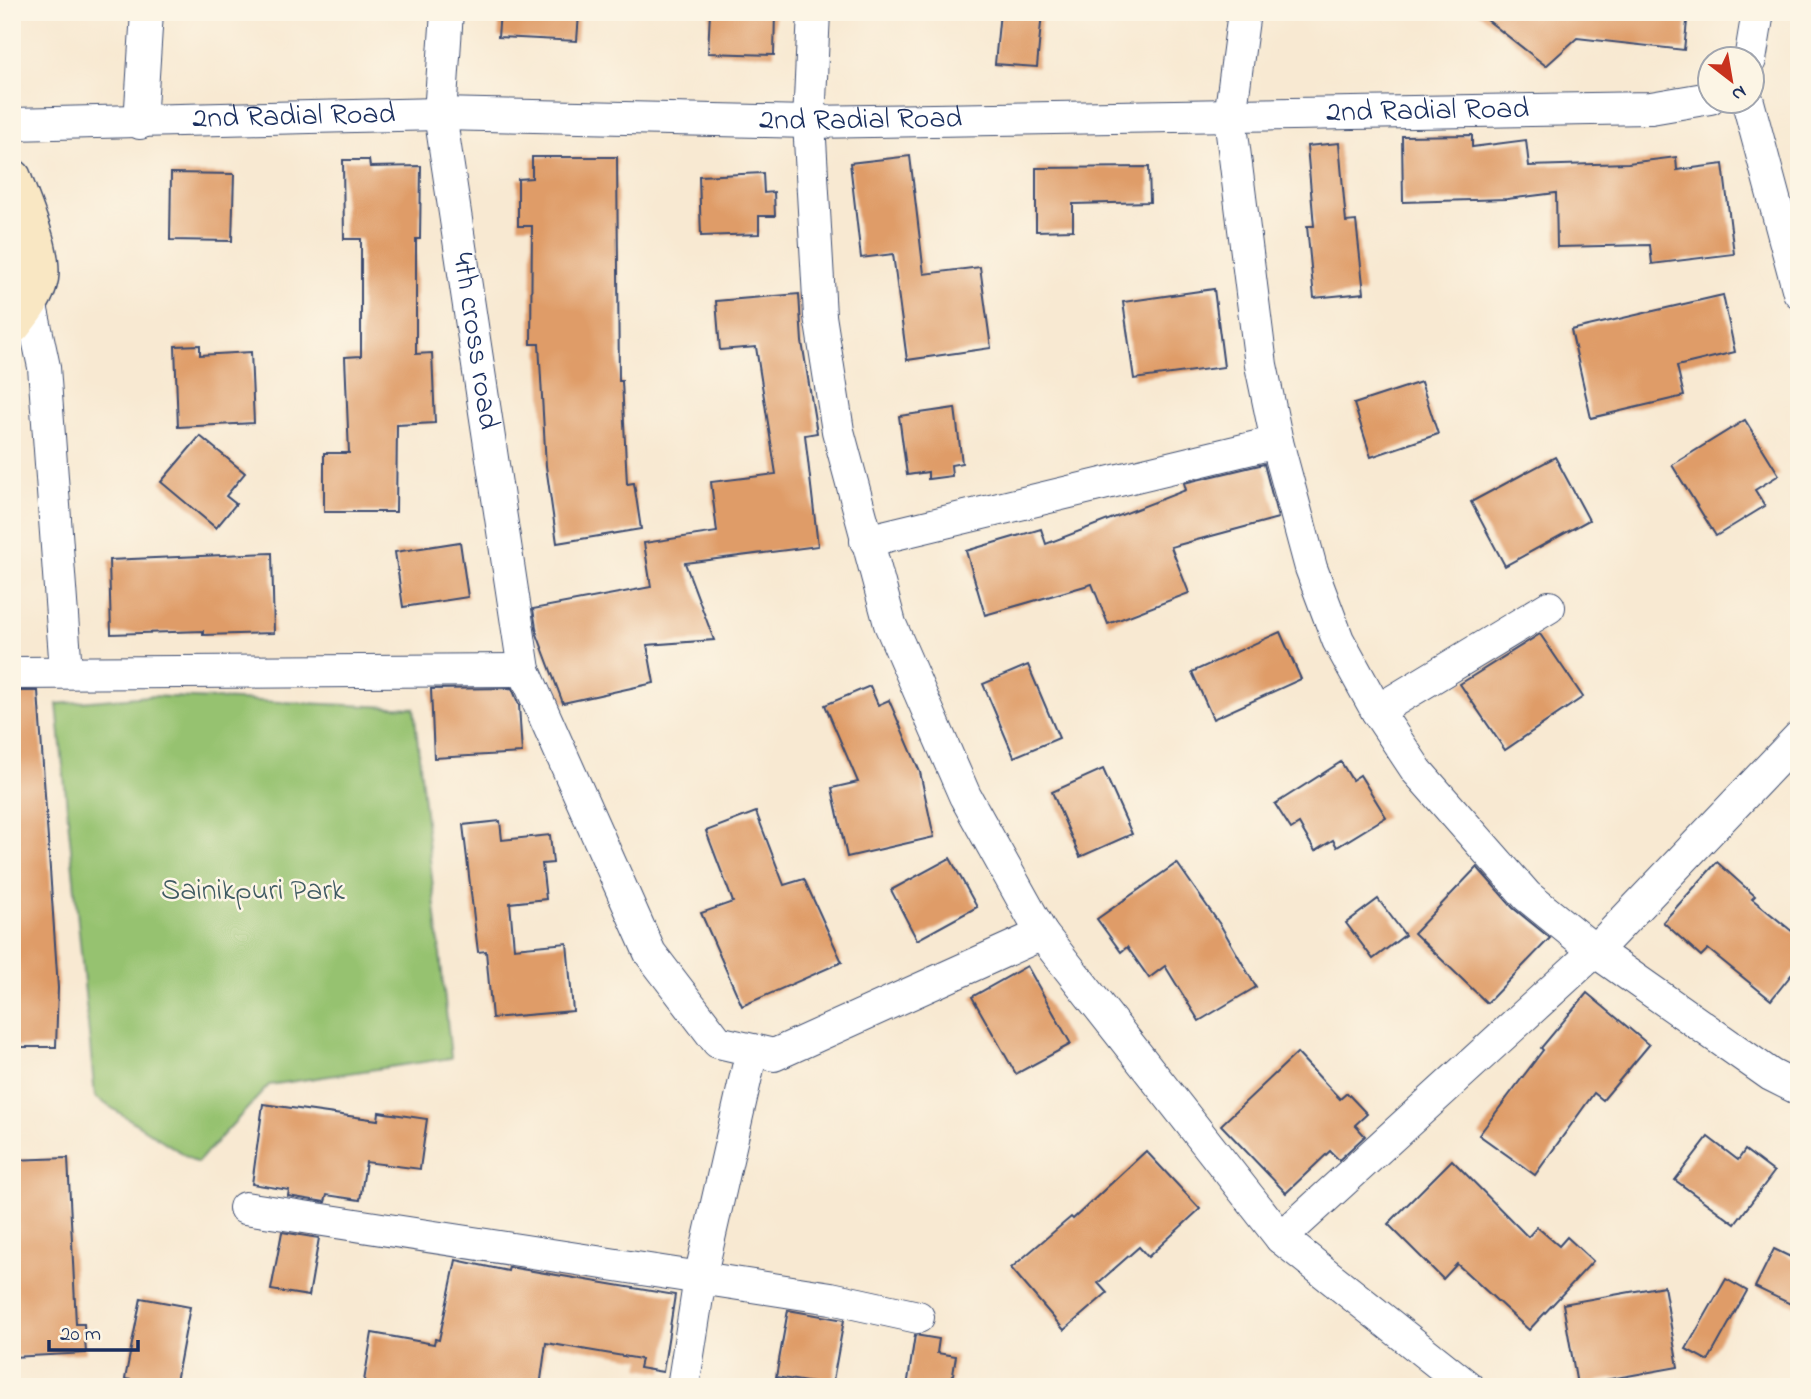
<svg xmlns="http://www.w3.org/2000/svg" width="1811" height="1399" font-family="'Indie Flower',sans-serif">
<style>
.green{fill:#96c270;stroke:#587867;stroke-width:2}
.building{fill:#df9c67}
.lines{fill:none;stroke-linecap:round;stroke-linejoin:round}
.street-casing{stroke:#3c4b6f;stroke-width:34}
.secondary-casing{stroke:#3c4b6f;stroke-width:41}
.street{stroke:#fff;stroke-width:32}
.secondary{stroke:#f9e7c3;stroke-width:38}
.labels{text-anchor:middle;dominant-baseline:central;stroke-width:5;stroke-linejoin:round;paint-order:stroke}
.street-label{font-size:30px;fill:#1b2f5e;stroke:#fcf5e5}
.park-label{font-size:30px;fill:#405b63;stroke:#fcf5e5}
</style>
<rect width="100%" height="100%" fill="#fcf5e5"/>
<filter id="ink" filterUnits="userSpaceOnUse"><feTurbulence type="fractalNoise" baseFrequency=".0143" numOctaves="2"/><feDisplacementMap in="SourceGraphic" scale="14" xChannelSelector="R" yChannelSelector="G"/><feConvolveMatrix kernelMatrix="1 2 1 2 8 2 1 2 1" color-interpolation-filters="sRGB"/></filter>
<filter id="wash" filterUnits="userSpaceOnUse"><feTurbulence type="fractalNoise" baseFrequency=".00686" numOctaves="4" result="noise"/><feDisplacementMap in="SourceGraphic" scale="28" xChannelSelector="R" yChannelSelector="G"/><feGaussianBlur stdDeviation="1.57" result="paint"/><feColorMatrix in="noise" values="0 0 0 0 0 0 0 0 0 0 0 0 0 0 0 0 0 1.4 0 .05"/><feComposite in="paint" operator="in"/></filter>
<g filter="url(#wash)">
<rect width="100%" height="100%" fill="#f8e9d2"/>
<!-- green -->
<polygon class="green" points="149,696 414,708 451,1058 269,1085 197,1163 95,1097 57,704"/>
<g id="blocks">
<!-- building -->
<g class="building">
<polygon points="500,12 579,14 577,41 498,37"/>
<polygon points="710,12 775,12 774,55 708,53"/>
<polygon points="1000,12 1042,12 1037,67 995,64"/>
<polygon points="1477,12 1688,12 1684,50 1577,38 1546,66"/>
<polygon points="1472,135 1472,147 1526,140 1529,166 1628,163 1676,157 1677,170 1723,164 1734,254 1652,264 1650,245 1557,247 1556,193 1507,199 1403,202 1402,136"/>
<polygon points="1339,143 1346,222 1356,221 1364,293 1314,298 1307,226 1314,226 1307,146"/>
<polygon points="910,156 924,274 980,267 991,348 907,360 893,254 861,258 850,163"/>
<polygon points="532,157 617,157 619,381 622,381 627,484 634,483 641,529 557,543 546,466 539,344 531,344 532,226 518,226 518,179 532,178"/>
<polygon points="343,160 369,160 370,167 421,166 420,239 416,239 416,354 432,353 435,423 397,425 396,512 324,512 324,453 349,453 345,357 361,356 361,239 344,239"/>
<polygon points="1149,167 1150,202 1073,204 1073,230 1036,231 1036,168"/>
<polygon points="171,173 234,174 232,241 170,240"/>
<polygon points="763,173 764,193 774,192 775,216 759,216 759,234 701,236 699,176"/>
<polygon points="1214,289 1224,367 1134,379 1123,302"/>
<polygon points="799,294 802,342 817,433 805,435 818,546 685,563 714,640 647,645 654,683 563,703 537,634 533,609 651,587 644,543 717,532 711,482 776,474 756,347 720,350 716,301"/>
<polygon points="1723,295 1735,352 1677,366 1684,396 1591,418 1571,330"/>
<polygon points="200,345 200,355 251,352 254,423 178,427 175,346"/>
<polygon points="1421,382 1438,434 1371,457 1354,404"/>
<polygon points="955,408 962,463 951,465 952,476 928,479 928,472 907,475 899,416"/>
<polygon points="1745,420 1779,475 1755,490 1765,506 1716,536 1672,465"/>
<polygon points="200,436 245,473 226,496 236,504 216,528 161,482"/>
<polygon points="1555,457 1589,520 1505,566 1471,502"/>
<polygon points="1264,464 1278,518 1171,547 1189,593 1108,624 1092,584 985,615 966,551 1041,529 1046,544 1186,490 1184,483"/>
<polygon points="460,542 468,597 403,607 395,552"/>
<polygon points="272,553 274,633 203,635 203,631 111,634 109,560"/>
<polygon points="1280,632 1301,679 1213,719 1192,672"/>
<polygon points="1540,634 1583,697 1505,750 1460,684"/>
<polygon points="1028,665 1059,738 1014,757 983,684"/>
<polygon points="870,686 878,705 889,700 920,772 934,837 847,857 832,788 858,782 825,705"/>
<polygon points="512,688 519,705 522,753 434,758 431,689"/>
<polygon points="12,691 38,691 58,988 56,1047 12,1047"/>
<polygon points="1341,762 1352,780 1360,775 1386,817 1337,847 1333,840 1315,851 1299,824 1291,829 1275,804"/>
<polygon points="1103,769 1132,834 1080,857 1052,792"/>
<polygon points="756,812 784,885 804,879 842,962 742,1006 701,913 733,902 706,831"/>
<polygon points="500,821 502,840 550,835 553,863 542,864 546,899 510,903 514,948 567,943 573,1011 492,1018 486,951 478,952 463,825"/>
<polygon points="950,858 977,907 917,940 891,890"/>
<polygon points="1717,862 1755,896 1752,899 1799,937 1799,965 1771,1000 1708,949 1701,956 1663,922"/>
<polygon points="1177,863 1221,926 1256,987 1199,1021 1165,966 1149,978 1127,947 1121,952 1097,919"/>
<polygon points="1477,867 1513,908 1550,938 1487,1003 1414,933"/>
<polygon points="1378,899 1405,935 1373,959 1346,923"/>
<polygon points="1027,966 1071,1044 1016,1074 972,997"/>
<polygon points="1587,993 1649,1045 1603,1100 1594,1093 1535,1175 1479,1135 1543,1050 1541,1048"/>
<polygon points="1297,1053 1340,1099 1347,1093 1367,1114 1355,1125 1365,1136 1339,1160 1330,1151 1286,1193 1221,1125"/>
<polygon points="263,1104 378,1120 379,1112 427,1119 420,1169 366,1162 360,1200 327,1195 325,1202 288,1196 289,1190 252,1184"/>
<polygon points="1708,1137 1738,1160 1745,1150 1774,1172 1735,1224 1675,1180"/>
<polygon points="1146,1151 1200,1209 1148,1257 1139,1247 1098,1283 1107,1293 1064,1330 1011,1268 1071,1217 1073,1219"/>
<polygon points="68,1158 76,1324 84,1324 86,1353 12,1357 12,1160"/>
<polygon points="1452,1160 1528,1237 1537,1227 1559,1246 1567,1237 1593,1261 1529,1330 1457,1264 1443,1279 1388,1224"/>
<polygon points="282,1232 319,1238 309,1296 271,1290"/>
<polygon points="1774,1249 1799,1261 1799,1308 1755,1287"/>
<polygon points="456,1260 508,1271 509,1267 675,1295 663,1372 639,1368 641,1359 546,1343 540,1387 363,1387 372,1333 434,1344 435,1339 439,1340"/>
<polygon points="1726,1279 1747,1291 1708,1361 1686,1349"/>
<polygon points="1664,1286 1678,1367 1577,1385 1563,1304"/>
<polygon points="141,1298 190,1307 175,1387 125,1379"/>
<polygon points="788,1310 844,1320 832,1386 776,1377"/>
<polygon points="915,1335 939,1339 937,1353 956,1356 951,1387 907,1387"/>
</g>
</g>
</g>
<g filter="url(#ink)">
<use href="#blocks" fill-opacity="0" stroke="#3c4b6f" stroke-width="2"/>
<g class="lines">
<!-- street casing -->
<g class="street-casing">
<g id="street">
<path id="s1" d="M447 12 440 114 524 670 650 953 718 1042 774 1055 1042 934"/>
<polyline points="814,12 809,122 820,316 838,431 890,624 965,796 1042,934 1281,1238 1468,1387"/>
<polyline points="1244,12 1230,117 1261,365 1277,442 1311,568 1338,640 1377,711 1417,771 1527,896 1595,951 1771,1075 1799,1089"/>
<polyline points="1750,60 1758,12"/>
<polyline points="1748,102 1799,292"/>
<polyline points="140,123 147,12"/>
<path id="s2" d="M12 124 440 114 809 122 1651 108 1710 98"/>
<polyline points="30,301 44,367 66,671"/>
<polyline points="866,541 1277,442"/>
<polyline points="12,673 524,670"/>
<polyline points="1377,711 1549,607"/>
<polyline points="245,1208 831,1298 918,1317"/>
<polyline points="1281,1238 1595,951 1799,737"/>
<polyline points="683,1387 700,1278 752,1050"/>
</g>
</g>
<!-- secondary casing -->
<g class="secondary-casing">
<path id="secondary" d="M12 178C21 205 43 250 39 278 36 296 23 311 12 325"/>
</g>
<!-- street -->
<use href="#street" class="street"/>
<!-- secondary -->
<use href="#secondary" class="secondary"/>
</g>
</g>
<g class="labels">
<!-- street labels -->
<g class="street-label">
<text stroke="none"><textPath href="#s2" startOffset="1416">2nd Radial Road</textPath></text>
<text stroke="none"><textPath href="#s2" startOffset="282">2nd Radial Road</textPath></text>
<text stroke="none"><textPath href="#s2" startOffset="849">2nd Radial Road</textPath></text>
<text stroke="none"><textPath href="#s1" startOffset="332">4th cross road</textPath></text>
</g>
<!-- park labels -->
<g class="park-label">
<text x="253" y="892">Sainikpuri Park</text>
</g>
</g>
<!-- margin -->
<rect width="1811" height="1399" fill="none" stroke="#fcf5e5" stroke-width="42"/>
<!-- north arrow -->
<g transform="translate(1731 80) rotate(149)"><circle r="33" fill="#fcf5e5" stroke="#a2a6af" stroke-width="2"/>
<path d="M0-5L12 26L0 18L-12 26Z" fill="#c8321e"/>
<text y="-10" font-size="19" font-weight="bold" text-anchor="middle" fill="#1b2f5e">N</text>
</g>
<!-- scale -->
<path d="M49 1340v10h89v-10" fill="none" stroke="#1b2f5e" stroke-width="3.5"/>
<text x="60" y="1340" font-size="21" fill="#1b2f5e" stroke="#fcf5e5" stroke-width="5" paint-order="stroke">20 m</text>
</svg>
